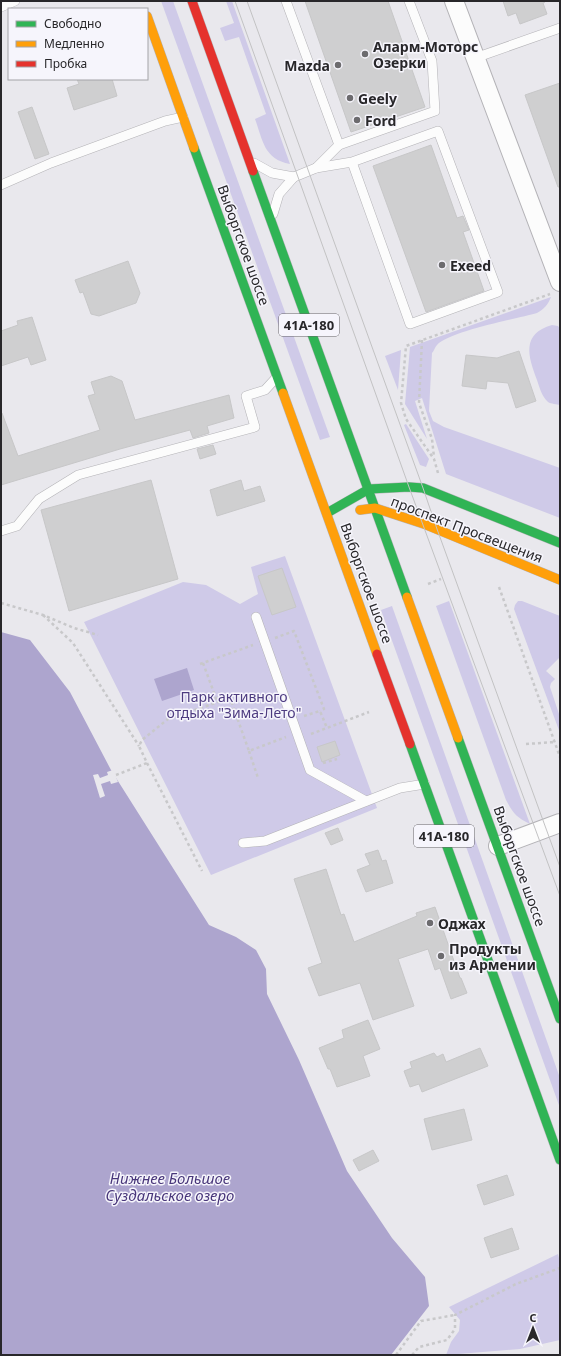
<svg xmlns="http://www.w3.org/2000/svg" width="561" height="1356" font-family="'Noto Sans',sans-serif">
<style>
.green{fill:#cfcae8}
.water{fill:#ada5ce}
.pier{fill:#e9e8ed}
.building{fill:#cfcfd0;stroke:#c7c7c8}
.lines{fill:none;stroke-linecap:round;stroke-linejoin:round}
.lane-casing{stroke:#b4b3b7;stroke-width:10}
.street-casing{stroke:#b4b3b7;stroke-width:20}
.fast-casing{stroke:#b4b3b7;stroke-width:10}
.slow-casing{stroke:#b4b3b7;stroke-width:10}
.jam-casing{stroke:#b4b3b7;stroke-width:10}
.path{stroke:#c8c8ca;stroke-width:2.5;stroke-dasharray:3 3;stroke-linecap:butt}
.lane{stroke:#fcfcfc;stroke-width:9}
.street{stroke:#fcfcfc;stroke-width:18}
.fast{stroke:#30b455;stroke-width:9}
.slow{stroke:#ff9f0a;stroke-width:9}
.jam{stroke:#e5322d;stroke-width:9}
.tram{stroke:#c2c2c3;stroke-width:1}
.poi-dot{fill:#6c6b6e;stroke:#f6f5fc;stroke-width:1.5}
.labels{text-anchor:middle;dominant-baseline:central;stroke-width:3;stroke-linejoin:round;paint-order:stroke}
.shield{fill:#f6f5fc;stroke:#666569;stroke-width:1}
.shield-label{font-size:13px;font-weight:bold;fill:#28272a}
.poi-label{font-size:14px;font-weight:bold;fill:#28272a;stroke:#f6f5fc;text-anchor:start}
.street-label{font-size:14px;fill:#28272a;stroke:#f6f5fc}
.park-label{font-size:14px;fill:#4d3b80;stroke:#f6f5fc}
.water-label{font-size:15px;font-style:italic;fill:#48367a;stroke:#f6f5fc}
</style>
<rect width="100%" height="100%" fill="#e9e8ed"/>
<!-- green -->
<g class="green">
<polygon points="161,1 173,1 330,437 320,440"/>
<path d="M226 1H232L290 164C264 159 263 141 255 119L266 114 239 37 225 41 220 28 234 23Z"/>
<path d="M551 297C548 305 544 309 537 313 516 319 450 331 437 345 435 347 434 351 432 353L429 411 433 421 444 427 560 468V518L446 474 422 398 415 401 427 439 405 404 410 347Z"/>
<path d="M552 325 558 326 560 329V405C557 404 551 404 548 402 542 397 539 386 537 380 528 356 521 334 552 325Z"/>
<polygon points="401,350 398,390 385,356"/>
<polygon points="406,424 429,459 426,467 420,465 404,425"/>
<polygon points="285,556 377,808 211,875 84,622 183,582 206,585 240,604 258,594 251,567"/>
<path d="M449 601 530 824C516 817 513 813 506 800L436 606Z"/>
<polygon points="518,601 522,601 560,616 560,657 546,671 555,679 551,683 550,687 560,717 560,733 514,609 515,605"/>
<polygon points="392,606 560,1078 560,1108 381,610"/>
<polygon points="558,1254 560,1262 560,1340 520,1349 446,1355 451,1342 459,1331 460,1320 449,1307"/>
</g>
<!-- water -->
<g class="water">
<polygon points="1,632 30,640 70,692 111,770 209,925 236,937 256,950 266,969 267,994 299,1060 347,1171 392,1238 425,1277 429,1306 391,1355 1,1355"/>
<polygon points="187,668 194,690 162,701 154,679"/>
</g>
<!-- pier -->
<polygon class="pier" points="113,770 118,782 111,784 110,781 101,784 105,796 100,798 93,775 98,774 100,778 108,775 107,772"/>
<!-- building -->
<g class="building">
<polygon points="305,1 388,1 425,107 351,132"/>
<polygon points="503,1 545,1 545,2 543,3 547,14 520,24 516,13 508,16"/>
<polygon points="77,79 112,79 117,96 74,110 67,88 79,84"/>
<polygon points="560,83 560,187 558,187 525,95"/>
<polygon points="32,107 49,154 35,159 18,112"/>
<polygon points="431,145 457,218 463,216 469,230 463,232 484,291 426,312 373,166"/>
<polygon points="128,261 140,293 136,303 99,316 91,314 83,292 80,293 75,280"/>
<polygon points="32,317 46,360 31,365 28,357 1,366 1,331 18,325 17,321"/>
<polygon points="519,351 536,401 516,408 508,383 487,381 486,389 462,386 466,355 497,358"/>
<polygon points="111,376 122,381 135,420 229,395 234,418 207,426 209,433 193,438 190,430 120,449 1,485 1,413 2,413 18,456 100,430 88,396 95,394 91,382"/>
<polygon points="213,445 216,454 200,459 197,449"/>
<polygon points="151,480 178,579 69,611 41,510"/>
<polygon points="241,480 244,491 260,486 265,501 217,516 210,490"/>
<polygon points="282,568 296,607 272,615 258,576"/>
<polygon points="335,741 340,755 322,762 317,747"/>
<polygon points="338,828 343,840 331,845 325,833"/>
<polygon points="378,850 382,861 386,860 393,883 366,892 357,870 370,865 365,854"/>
<polygon points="326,869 341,915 344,914 354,942 417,916 416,913 435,907 460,978 461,978 467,993 451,999 440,968 435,970 428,949 398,959 414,1006 373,1020 360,983 319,996 308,968 322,963 294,879"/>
<polygon points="368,1020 380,1049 363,1056 370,1076 337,1087 330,1069 328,1069 319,1048 344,1038 342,1030"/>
<polygon points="480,1048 488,1066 422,1092 419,1084 410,1087 404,1071 412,1068 410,1062 434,1053 437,1057 443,1054 446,1062"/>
<polygon points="464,1109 472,1140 432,1150 424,1119"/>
<polygon points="373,1150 379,1161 359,1171 353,1160"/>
<polygon points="507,1175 514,1195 484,1205 477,1185"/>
<polygon points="512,1228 519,1249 491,1258 484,1238"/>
</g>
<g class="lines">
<!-- lane casing -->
<g class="lane-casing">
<g id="lane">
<polyline points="286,1 339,145"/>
<polyline points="1,7 15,1"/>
<polyline points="475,58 560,28"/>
<polyline points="254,163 272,173 294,177"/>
<polyline points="316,168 339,145 435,111 432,61 409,1"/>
<polyline points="1,185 51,163 165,121 183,117"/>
<polyline points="273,214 279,194 294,177 316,168 352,162 438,131 498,292 410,324 352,162"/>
<polyline points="1,531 17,526 39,499 78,475 255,427 246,396 265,390 276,378"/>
<polyline points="256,617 310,770 366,801"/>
<polyline points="243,843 265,841 400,788 425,784"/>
</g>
</g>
<!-- street casing -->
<g class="street-casing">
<g id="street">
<polyline points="454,1 560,282"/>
<polyline points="498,846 560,823"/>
</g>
</g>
<!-- fast casing -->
<g class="fast-casing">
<g id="fast">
<polyline points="194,148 283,393"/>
<polyline points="253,171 407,597"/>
<polyline points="327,513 369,489 409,487 423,488 560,543"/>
<polyline points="458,738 560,1019"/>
<polyline points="410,744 560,1160"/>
</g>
</g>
<!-- slow casing -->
<g class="slow-casing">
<g id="slow">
<polyline points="147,16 194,148"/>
<polyline points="283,393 377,654"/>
<polyline points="360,510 375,508 424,524 560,580"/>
<polyline points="407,597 458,738"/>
</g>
</g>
<!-- jam casing -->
<g class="jam-casing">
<g id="jam">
<polyline points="192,1 253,171"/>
<polyline points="377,654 410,744"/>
</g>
</g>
<!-- path -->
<g class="path">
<polyline points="422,340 419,403 432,439 434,457"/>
<polyline points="438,473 434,459 406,419 401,403 406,346 550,294"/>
<polyline points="428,584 441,579"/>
<polyline points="499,587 560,757"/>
<polyline points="1,603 43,615 74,628 98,635"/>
<polyline points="43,615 73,643 139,746"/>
<polyline points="275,638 294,631 324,709 320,711"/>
<polyline points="203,663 217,701"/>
<polyline points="200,664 253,645"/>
<polyline points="304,716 320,711 327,728"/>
<polyline points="311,734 369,712"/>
<polyline points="526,744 555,742"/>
<polyline points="249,751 258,778"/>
<polyline points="147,763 202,871"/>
<polyline points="323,763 337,759"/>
<polyline points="116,775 147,763 139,746 142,740 168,719 230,698 249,751 286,737"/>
<polyline points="396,1355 421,1321 455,1315"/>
<polyline points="412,1355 419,1347 447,1340 455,1329 455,1315 516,1284 560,1268"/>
</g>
<!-- lane -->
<use href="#lane" class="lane"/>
<!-- street -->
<use href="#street" class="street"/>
<!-- fast -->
<use href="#fast" class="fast"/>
<!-- slow -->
<use href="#slow" class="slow"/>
<!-- jam -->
<use href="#jam" class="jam"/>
<!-- tram -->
<g class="tram">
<polyline points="235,1 409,487 560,896"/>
<polyline points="247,1 423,488 437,529 560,867"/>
</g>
</g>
<!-- markers -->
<g class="poi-dot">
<circle cx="365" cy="54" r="4"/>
<circle cx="338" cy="65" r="4"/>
<circle cx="350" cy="98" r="4"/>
<circle cx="357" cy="120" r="4"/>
<circle cx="442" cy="265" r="4"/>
<circle cx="430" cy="923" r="4"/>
<circle cx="441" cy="956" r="4"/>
</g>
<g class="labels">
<!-- shield labels -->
<g class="shield">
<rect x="279" y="314" width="60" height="22" rx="3"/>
<rect x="414" y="825" width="60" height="22" rx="3"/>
</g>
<g class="shield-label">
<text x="309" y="325">41А-180</text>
<text x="444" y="836">41А-180</text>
</g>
<!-- poi labels -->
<g class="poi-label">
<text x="373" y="46">Аларм-Моторс<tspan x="373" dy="16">Озерки</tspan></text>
<text x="330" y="65" text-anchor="end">Mazda</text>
<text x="358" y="98">Geely</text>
<text x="365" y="120">Ford</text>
<text x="450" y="265">Exeed</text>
<text x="438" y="923">Оджах</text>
<text x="449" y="948">Продукты<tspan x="449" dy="16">из Армении</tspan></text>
</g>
<!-- street labels -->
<g class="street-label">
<text transform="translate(244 245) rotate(70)">Выборгское шоссе</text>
<text transform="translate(467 529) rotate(21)">проспект Просвещения</text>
<text transform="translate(367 583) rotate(70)">Выборгское шоссе</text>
<text transform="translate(520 866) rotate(70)">Выборгское шоссе</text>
</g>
<!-- park labels -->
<g class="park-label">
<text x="234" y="696">Парк активного<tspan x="234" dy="16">отдыха "Зима-Лето"</tspan></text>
</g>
<!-- water labels -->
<g class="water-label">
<text x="170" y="1178">Нижнее Большое<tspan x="170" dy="17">Суздальское озеро</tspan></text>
</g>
</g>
<!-- border -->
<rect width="561" height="1356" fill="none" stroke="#28272a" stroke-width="4"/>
<!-- legend -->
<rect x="8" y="8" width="140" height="72" fill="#f6f5fc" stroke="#a4a3a8"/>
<rect x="16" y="21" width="20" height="6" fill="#30b455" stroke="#a4a3a8"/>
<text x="44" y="28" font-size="12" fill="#28272a">Свободно</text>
<rect x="16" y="41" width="20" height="6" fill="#ff9f0a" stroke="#a4a3a8"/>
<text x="44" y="48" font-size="12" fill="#28272a">Медленно</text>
<rect x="16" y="61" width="20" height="6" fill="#e5322d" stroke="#a4a3a8"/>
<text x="44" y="68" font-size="12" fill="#28272a">Пробка</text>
<!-- north arrow -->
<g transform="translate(533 1328)" stroke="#f6f5fc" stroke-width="3" paint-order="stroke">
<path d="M0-3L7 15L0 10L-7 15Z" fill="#28272a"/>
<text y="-6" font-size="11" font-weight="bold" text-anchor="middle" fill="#28272a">С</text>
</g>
</svg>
